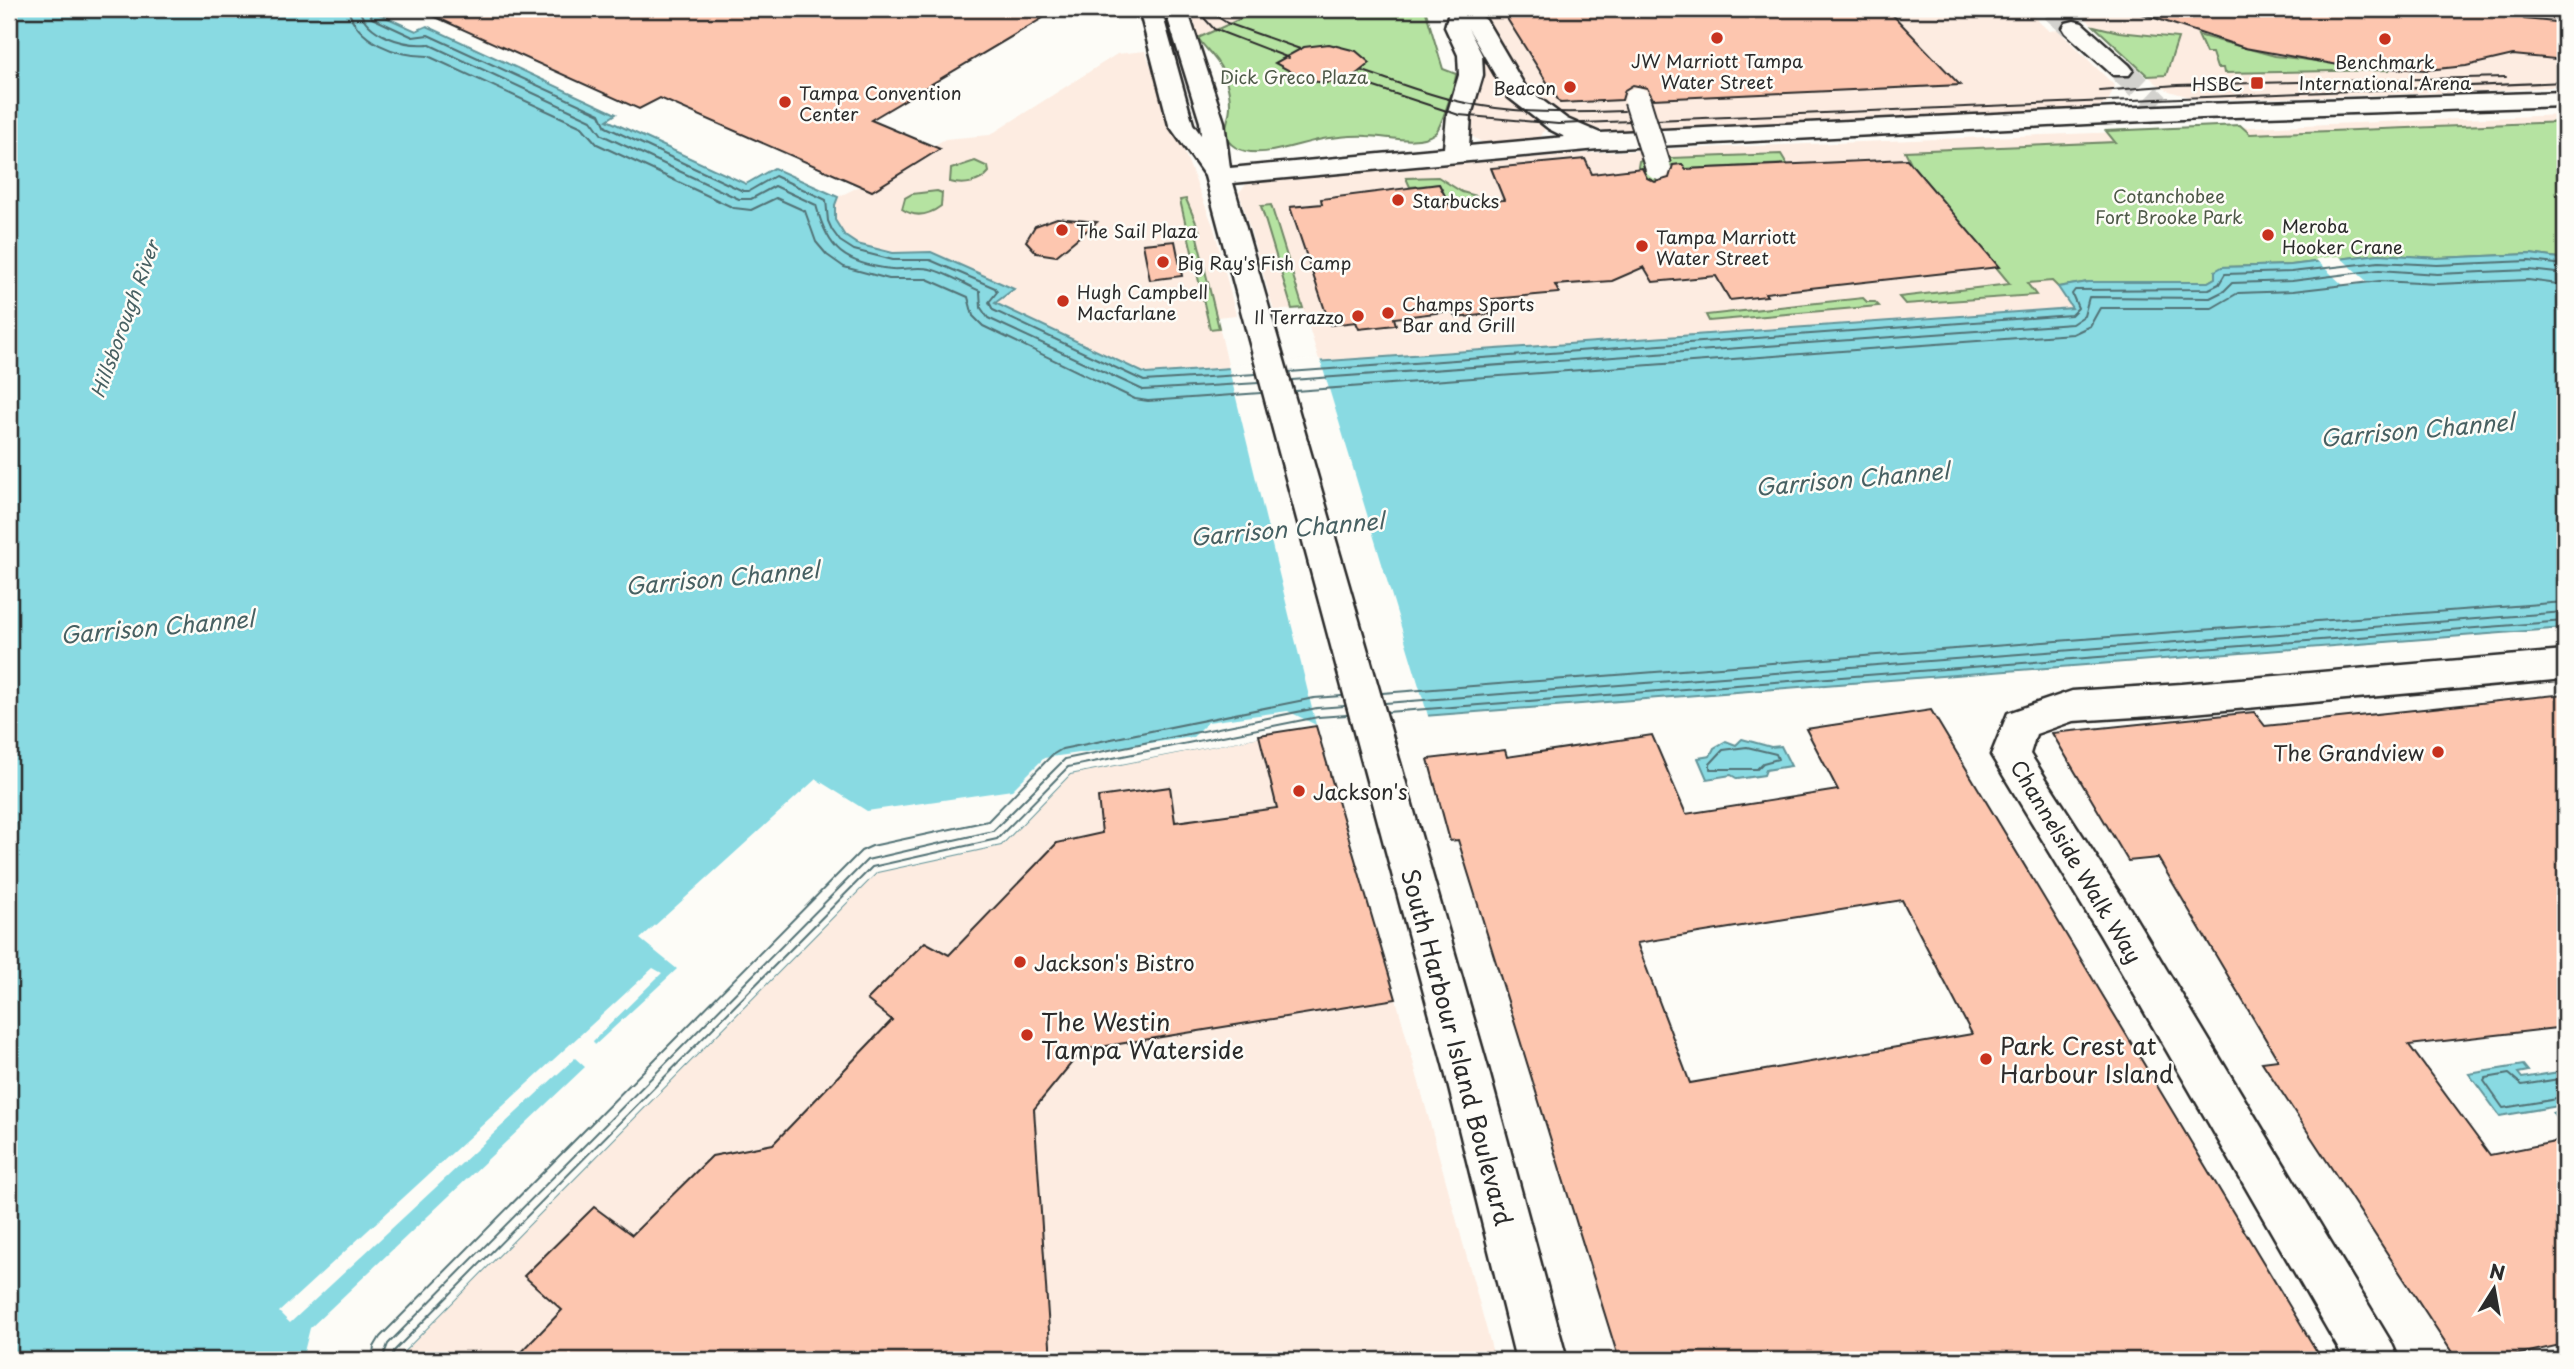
<svg xmlns="http://www.w3.org/2000/svg" width="2574" height="1369" font-family="'Playpen Sans',sans-serif">
<style>
.built{fill:#fdece1}
.green{fill:#b5e3a1;stroke:#708766;stroke-width:2}
.water{fill:#89dae2;stroke:#639499;stroke-width:2}
.pier{fill:#fdfcf7}
.lines{fill:none;stroke-linecap:round;stroke-linejoin:round}
.shore{stroke:#517174;stroke-width:2}
.building{fill:#fdc6af;stroke:#2b2b2b;stroke-width:2;fill-rule:evenodd}
.minor-tunnel{stroke:#d3d2ce;stroke-width:25;stroke-dasharray:25 13;stroke-linecap:butt}
.minor-casing{stroke:#2b2b2b;stroke-width:5}
.minor{fill:#fdfcf7;fill-rule:evenodd}
.tram{stroke:#2b2b2b;stroke-width:2}
.minor-bridge-casing{stroke:#2b2b2b;stroke-width:29;stroke-linecap:butt}
.minor-bridge{stroke:#fdfcf7;stroke-width:25}
.poi-dot{fill:#c8321e;stroke:#fdfcf7;stroke-width:2.5}
.labels{text-anchor:middle;dominant-baseline:central;stroke-width:5;stroke-linejoin:round;paint-order:stroke}
.far-poi-label{font-size:18px;fill:#2b2b2b;stroke:#fdfcf7;text-anchor:start}
.far-park-label{font-size:18px;fill:#4e5948;stroke:#fdfcf7}
.far-water-label{font-size:19px;font-style:italic;fill:#476062;stroke:#fdfcf7}
.poi-label{font-size:21px;fill:#2b2b2b;stroke:#fdfcf7;text-anchor:start}
.street-label{font-size:21px;fill:#2b2b2b;stroke:#fdfcf7}
.water-label{font-size:23px;font-style:italic;fill:#476062;stroke:#fdfcf7}
.near-poi-label{font-size:24px;fill:#2b2b2b;stroke:#fdfcf7;text-anchor:start}
.near-street-label{font-size:24px;fill:#2b2b2b;stroke:#fdfcf7}
</style>
<rect width="100%" height="100%" fill="#fdfcf7"/>
<filter id="ink" filterUnits="userSpaceOnUse"><feTurbulence type="fractalNoise" baseFrequency=".0143" numOctaves="2"/><feDisplacementMap in="SourceGraphic" scale="14" xChannelSelector="R" yChannelSelector="G"/><feConvolveMatrix kernelMatrix="1 2 1 2 8 2 1 2 1" color-interpolation-filters="sRGB"/></filter>
<g filter="url(#ink)">
<!-- built -->
<g class="built">
<polygon points="1191,9 1245,9 1239,10 1250,15 1236,22 1304,47 1205,35 1198,38"/>
<polygon points="1476,9 2025,9 2049,31 2058,30 2115,86 2107,104 2079,111 1610,132 1581,125 1546,109 1524,92"/>
<polygon points="2075,9 2565,9 2565,86 2481,92 2200,100 2169,91 2156,83"/>
<polygon points="1468,31 1474,32 1539,119 1545,129 1540,138 1483,143 1470,135 1478,90"/>
<polygon points="1145,51 1214,228 1236,315 1217,317 1229,369 1146,375 995,303 1014,289 931,252 913,254 875,250 857,244 845,236 838,226 834,212 838,197 860,186 872,191 940,150 933,146 945,139 990,135 1117,54"/>
<polygon points="2565,115 2565,259 2530,254 2437,258 2058,287 2073,308 1320,363 1303,308 1274,311 1239,192 1248,183 1255,181 1602,152"/>
<polygon points="1307,696 1396,999 1495,1360 398,1360 399,1356 877,872 1001,845 1070,774 1274,734"/>
</g>
<!-- green -->
<g class="green">
<path d="M1236 9H1425L1443 69 1456 74C1456 82 1440 130 1435 133 1416 146 1388 136 1367 136 1354 135 1341 137 1329 138 1302 141 1259 162 1235 147 1217 136 1231 120 1230 104 1230 92 1225 72 1218 63 1212 54 1204 47 1198 38L1249 15Z"/>
<polygon points="2094,26 2119,32 2178,38 2166,75 2148,76"/>
<polygon points="2198,35 2275,56 2390,70 2224,73 2223,68 2217,68 2212,53 2206,53"/>
<polygon points="2565,122 2565,259 2530,254 2437,258 2379,254 2291,265 2222,267 2215,278 2208,282 2088,282 2058,287 2052,281 2027,283 2036,295 1905,304 1899,297 2010,284 1912,165 1905,151 2115,142 2106,131 2240,125 2250,134"/>
<polygon points="1781,154 1787,164 1686,169 1682,164 1649,168 1661,188 1637,173 1639,161 1643,159"/>
<path d="M975 161 988 167 989 172C980 183 964 186 950 182L951 169Z"/>
<polygon points="1438,177 1462,192 1488,199 1489,201 1452,210 1439,184 1410,187 1406,178"/>
<path d="M937 191 942 193 941 206C929 215 915 218 902 209L905 198 912 194Z"/>
<polygon points="1186,199 1200,232 1196,233 1219,328 1210,329 1180,200"/>
<polygon points="1271,205 1303,308 1292,309 1261,206"/>
<polygon points="1863,298 1867,302 1875,302 1879,306 1709,321 1706,315"/>
</g>
<!-- water -->
<g class="water">
<polygon points="9,9 368,9 416,31 427,26 616,114 607,120 746,184 774,168 838,197 835,205 835,220 845,236 857,244 893,253 931,252 1014,289 995,303 1146,374 2072,308 2058,287 2088,282 2208,282 2215,278 2215,271 2222,267 2291,265 2379,254 2437,258 2530,254 2565,259 2565,628 1320,724 1070,774 1001,845 877,872 399,1356 398,1360 9,1360"/>
<polygon points="1742,739 1771,747 1781,746 1791,766 1766,770 1764,775 1738,779 1731,775 1707,779 1698,758 1710,756 1714,748 1726,741 1736,745"/>
<polygon points="2523,1065 2528,1071 2518,1073 2522,1078 2565,1071 2565,1119 2559,1120 2553,1113 2562,1111 2558,1106 2500,1116 2469,1074"/>
</g>
<!-- pier -->
<g class="pier">
<polygon points="2339,256 2362,277 2369,283 2344,286 2315,259"/>
<polygon points="1320,359 1429,719 1317,728 1316,726 1070,774 1001,845 877,872 399,1356 398,1360 302,1360 310,1328 585,1067 575,1058 290,1323 279,1312 653,968 662,973 593,1041 595,1045 677,969 640,939 816,779 867,811 1012,790 1044,758 1193,737 1208,722 1288,711 1316,725 1228,365"/>
</g>
<g class="lines">
<!-- shore -->
<g class="shore">
<path d="M348 9C357 42 396 56 428 56L582 127 597 144 734 208 751 210 776 198 805 211 816 242 827 255 844 267 889 279H927L968 297 973 316 983 326 1135 399 1148 401 1261 393"/>
<path d="M359 9C367 35 403 46 428 44L591 120 602 135 739 199H751L775 186 816 205C828 250 844 264 892 269 904 270 918 266 930 269 947 273 964 284 980 291L981 308 988 318 1143 390 1259 383"/>
<polyline points="368,9 372,18 413,37 428,35 600,114 606,127 743,191 749,191 775,176 826,200 828,221 832,230 840,241 854,250 893,260 930,260 995,288 997,292 989,302 993,310 1144,381 1256,374"/>
<polyline points="1289,372 2071,315 2078,308 2072,294 2075,290 2209,289 2219,284 2225,274 2291,272 2379,262 2437,265 2529,261 2565,265"/>
<polyline points="1292,380 2072,324 2084,316 2089,297 2210,298 2224,291 2232,283 2292,281 2379,270 2437,274 2529,270 2565,274"/>
<polyline points="1295,391 2073,334 2090,326 2100,308 2212,308 2238,293 2293,291 2380,281 2437,284 2528,280 2565,285"/>
<polyline points="1382,693 2565,602"/>
<polyline points="1385,703 2565,612"/>
<polyline points="1387,712 2565,621"/>
<polygon points="1747,747 1776,754 1778,759 1763,763 1757,769 1710,769 1710,764 1723,750"/>
<polyline points="2565,1078 2522,1085 2509,1074 2486,1078 2484,1081 2503,1108 2557,1099 2565,1104"/>
<polyline points="372,1360 374,1347 380,1337 861,851 872,846 988,821 1052,755 1062,749 1314,698 1342,696"/>
<polyline points="382,1360 388,1344 867,860 993,831 1065,759 1317,708 1345,706"/>
<polyline points="391,1360 394,1351 872,867 997,839 1068,767 1318,717 1347,715"/>
</g>
</g>
<!-- building -->
<g class="building">
<polygon points="418,9 1058,9 871,120 940,149 872,191 660,98 639,109"/>
<polygon points="1501,9 1887,9 1960,85 1653,99 1647,88 1633,85 1625,90 1622,100 1560,103"/>
<polygon points="2138,9 2516,9 2524,19 2565,23 2565,60 2513,55 2466,66 2427,70 2344,66 2245,48 2137,12"/>
<polygon points="1329,44 1356,51 1370,63 1350,79 1329,83 1308,81 1275,63 1304,47"/>
<polygon points="1585,159 1592,174 1642,168 1647,178 1655,182 1669,178 1673,165 1682,164 1686,169 1907,159 1999,267 1765,293 1767,296 1730,300 1716,276 1653,282 1644,267 1612,281 1555,285 1559,293 1491,299 1498,313 1456,318 1452,311 1394,318 1396,325 1359,329 1356,322 1330,325 1290,207 1322,204 1321,199 1439,184 1450,206 1504,200 1491,168"/>
<polygon points="1057,218 1097,222 1056,256 1037,253 1026,241 1035,226"/>
<polygon points="1175,241 1182,276 1150,280 1143,244"/>
<polygon points="2565,694 2565,1027 2409,1045 2490,1155 2565,1140 2565,1344 2493,1360 2457,1360 2262,1062 2278,1060 2158,858 2128,861 2052,733 2254,712 2265,726"/>
<path d="M1931 710 2322 1360H1619L1458 840 1450 841 1428 759 1505 750 1507 757 1652 735 1686 814 1838 790 1806 729ZM1902 900 1972 1034 1690 1083 1637 943Z"/>
<polygon points="1316,726 1396,999 1082,1050 1034,1109 1051,1360 514,1360 562,1310 524,1276 594,1207 632,1235 712,1156 773,1144 892,1020 867,1000 925,942 949,955 1057,843 1102,833 1098,797 1170,787 1175,822 1277,808 1259,735"/>
</g>
<g class="lines">
<!-- minor-tunnel -->
<g class="minor-tunnel">
<polyline points="2053,9 2074,28"/>
<polyline points="2121,70 2158,105"/>
</g>
<!-- minor casing -->
<g class="minor-casing">
<g id="minor">
<path d="M1139 9H1161L1193 124 1201 135 1200 122 1165 9H1187L1224 122 1230 168 1444 148 1447 115 1459 75 1458 55 1445 27 1449 12 1447 9H1472L1486 20 1526 88 1567 119 1600 133 2202 104 2565 92V106L2202 118 1598 149 1233 183 1488 1068 1567 1360H1516L1444 1068 1205 176 1169 125ZM1468 28 1508 97 1549 129 1565 137 1469 146 1471 115 1483 75 1482 55Z"/>
<polygon points="2074,21 2082,23 2129,65 2133,70 2129,75 2113,75 2066,33 2063,28 2066,23"/>
<polygon points="2565,651 2565,679 2182,714 2073,721 2036,734 2030,754 2130,909 2391,1342 2399,1360 2345,1360 2100,935 1991,755 2008,713 2072,691 2182,684"/>
</g>
</g>
<!-- minor -->
<use href="#minor" class="minor"/>
<!-- tram -->
<g class="tram">
<polyline points="1196,9 1214,29 1289,58"/>
<polyline points="1206,9 1227,23 1300,49"/>
<path d="M1363 71C1396 82 1428 95 1461 102 1515 114 1570 113 1624 111"/>
<polyline points="1350,79 1459,115 1558,124 2565,82"/>
<polyline points="2100,91 2177,85 2506,77"/>
</g>
<!-- minor-bridge casing -->
<g class="minor-bridge-casing">
<polyline id="minor-bridge" points="1637,100 1658,167"/>
</g>
<!-- minor-bridge -->
<use href="#minor-bridge" class="minor-bridge"/>
</g>
</g>
<!-- markers -->
<g class="poi-dot">
<circle cx="1717" cy="38" r="7"/>
<circle cx="2385" cy="39" r="7"/>
<rect x="2250" y="76" width="14" height="14" rx="3.5"/>
<circle cx="1570" cy="87" r="7"/>
<circle cx="785" cy="102" r="7"/>
<circle cx="1398" cy="200" r="7"/>
<circle cx="1062" cy="230" r="7"/>
<circle cx="2268" cy="235" r="7"/>
<circle cx="1642" cy="246" r="7"/>
<circle cx="1163" cy="262" r="7"/>
<circle cx="1063" cy="301" r="7"/>
<circle cx="1388" cy="313" r="7"/>
<circle cx="1358" cy="316" r="7"/>
<circle cx="2438" cy="752" r="7"/>
<circle cx="1299" cy="791" r="7"/>
<circle cx="1020" cy="962" r="7"/>
<circle cx="1027" cy="1035" r="7"/>
<circle cx="1986" cy="1059" r="7"/>
</g>
<g class="labels">
<!-- far-poi labels -->
<g class="far-poi-label">
<text x="1717" y="60" text-anchor="middle">JW Marriott Tampa<tspan x="1717" dy="21">Water Street</tspan></text>
<text x="2385" y="61" text-anchor="middle">Benchmark<tspan x="2385" dy="21">International Arena</tspan></text>
<text x="2243" y="83" text-anchor="end">HSBC</text>
<text x="1556" y="87" text-anchor="end">Beacon</text>
<text x="799" y="92">Tampa Convention<tspan x="799" dy="21">Center</tspan></text>
<text x="1412" y="200">Starbucks</text>
<text x="2282" y="225">Meroba<tspan x="2282" dy="21">Hooker Crane</tspan></text>
<text x="1076" y="230">The Sail Plaza</text>
<text x="1656" y="236">Tampa Marriott<tspan x="1656" dy="21">Water Street</tspan></text>
<text x="1177" y="262">Big Ray's Fish Camp</text>
<text x="1077" y="291">Hugh Campbell<tspan x="1077" dy="21">Macfarlane</tspan></text>
<text x="1402" y="303">Champs Sports<tspan x="1402" dy="21">Bar and Grill</tspan></text>
<text x="1344" y="316" text-anchor="end">Il Terrazzo</text>
</g>
<!-- far-park labels -->
<g class="far-park-label">
<text x="1294" y="76">Dick Greco Plaza</text>
<text x="2169" y="195">Cotanchobee<tspan x="2169" dy="21">Fort Brooke Park</tspan></text>
</g>
<!-- far-water labels -->
<g class="far-water-label">
<text transform="translate(124 319) rotate(-70)">Hillsborough River</text>
</g>
<!-- poi labels -->
<g class="poi-label">
<text x="2424" y="752" text-anchor="end">The Grandview</text>
<text x="1313" y="791">Jackson's</text>
<text x="1034" y="962">Jackson's Bistro</text>
</g>
<!-- street labels -->
<g class="street-label">
<text transform="translate(2077 861) rotate(59)">Channelside Walk Way</text>
</g>
<!-- water labels -->
<g class="water-label">
<text transform="translate(2417 429) rotate(-5)">Garrison Channel</text>
<text transform="translate(1852 478) rotate(-5)">Garrison Channel</text>
<text transform="translate(1287 528) rotate(-5)">Garrison Channel</text>
<text transform="translate(722 577) rotate(-5)">Garrison Channel</text>
<text transform="translate(157 626) rotate(-5)">Garrison Channel</text>
</g>
<!-- near-poi labels -->
<g class="near-poi-label">
<text x="1041" y="1021">The Westin<tspan x="1041" dy="28">Tampa Waterside</tspan></text>
<text x="2000" y="1045">Park Crest at<tspan x="2000" dy="28">Harbour Island</tspan></text>
</g>
<!-- near-street labels -->
<g class="near-street-label">
<text transform="translate(1458 1047) rotate(75)">South Harbour Island Boulevard</text>
</g>
</g>
<!-- margin -->
<rect width="2574" height="1369" fill="none" stroke="#fdfcf7" stroke-width="35"/>
<rect x="18" y="18" width="2539" height="1334" fill="none" stroke="#2b2b2b" stroke-width="2.5" filter="url(#ink)"/>
<!-- north arrow -->
<g transform="translate(2494 1289) rotate(11)" stroke="#fdfcf7" stroke-width="5" paint-order="stroke">
<path d="M0-5L12 26L0 18L-12 26Z" fill="#2b2b2b"/>
<text y="-10" font-size="19" font-weight="bold" text-anchor="middle" fill="#2b2b2b">N</text>
</g>
</svg>
